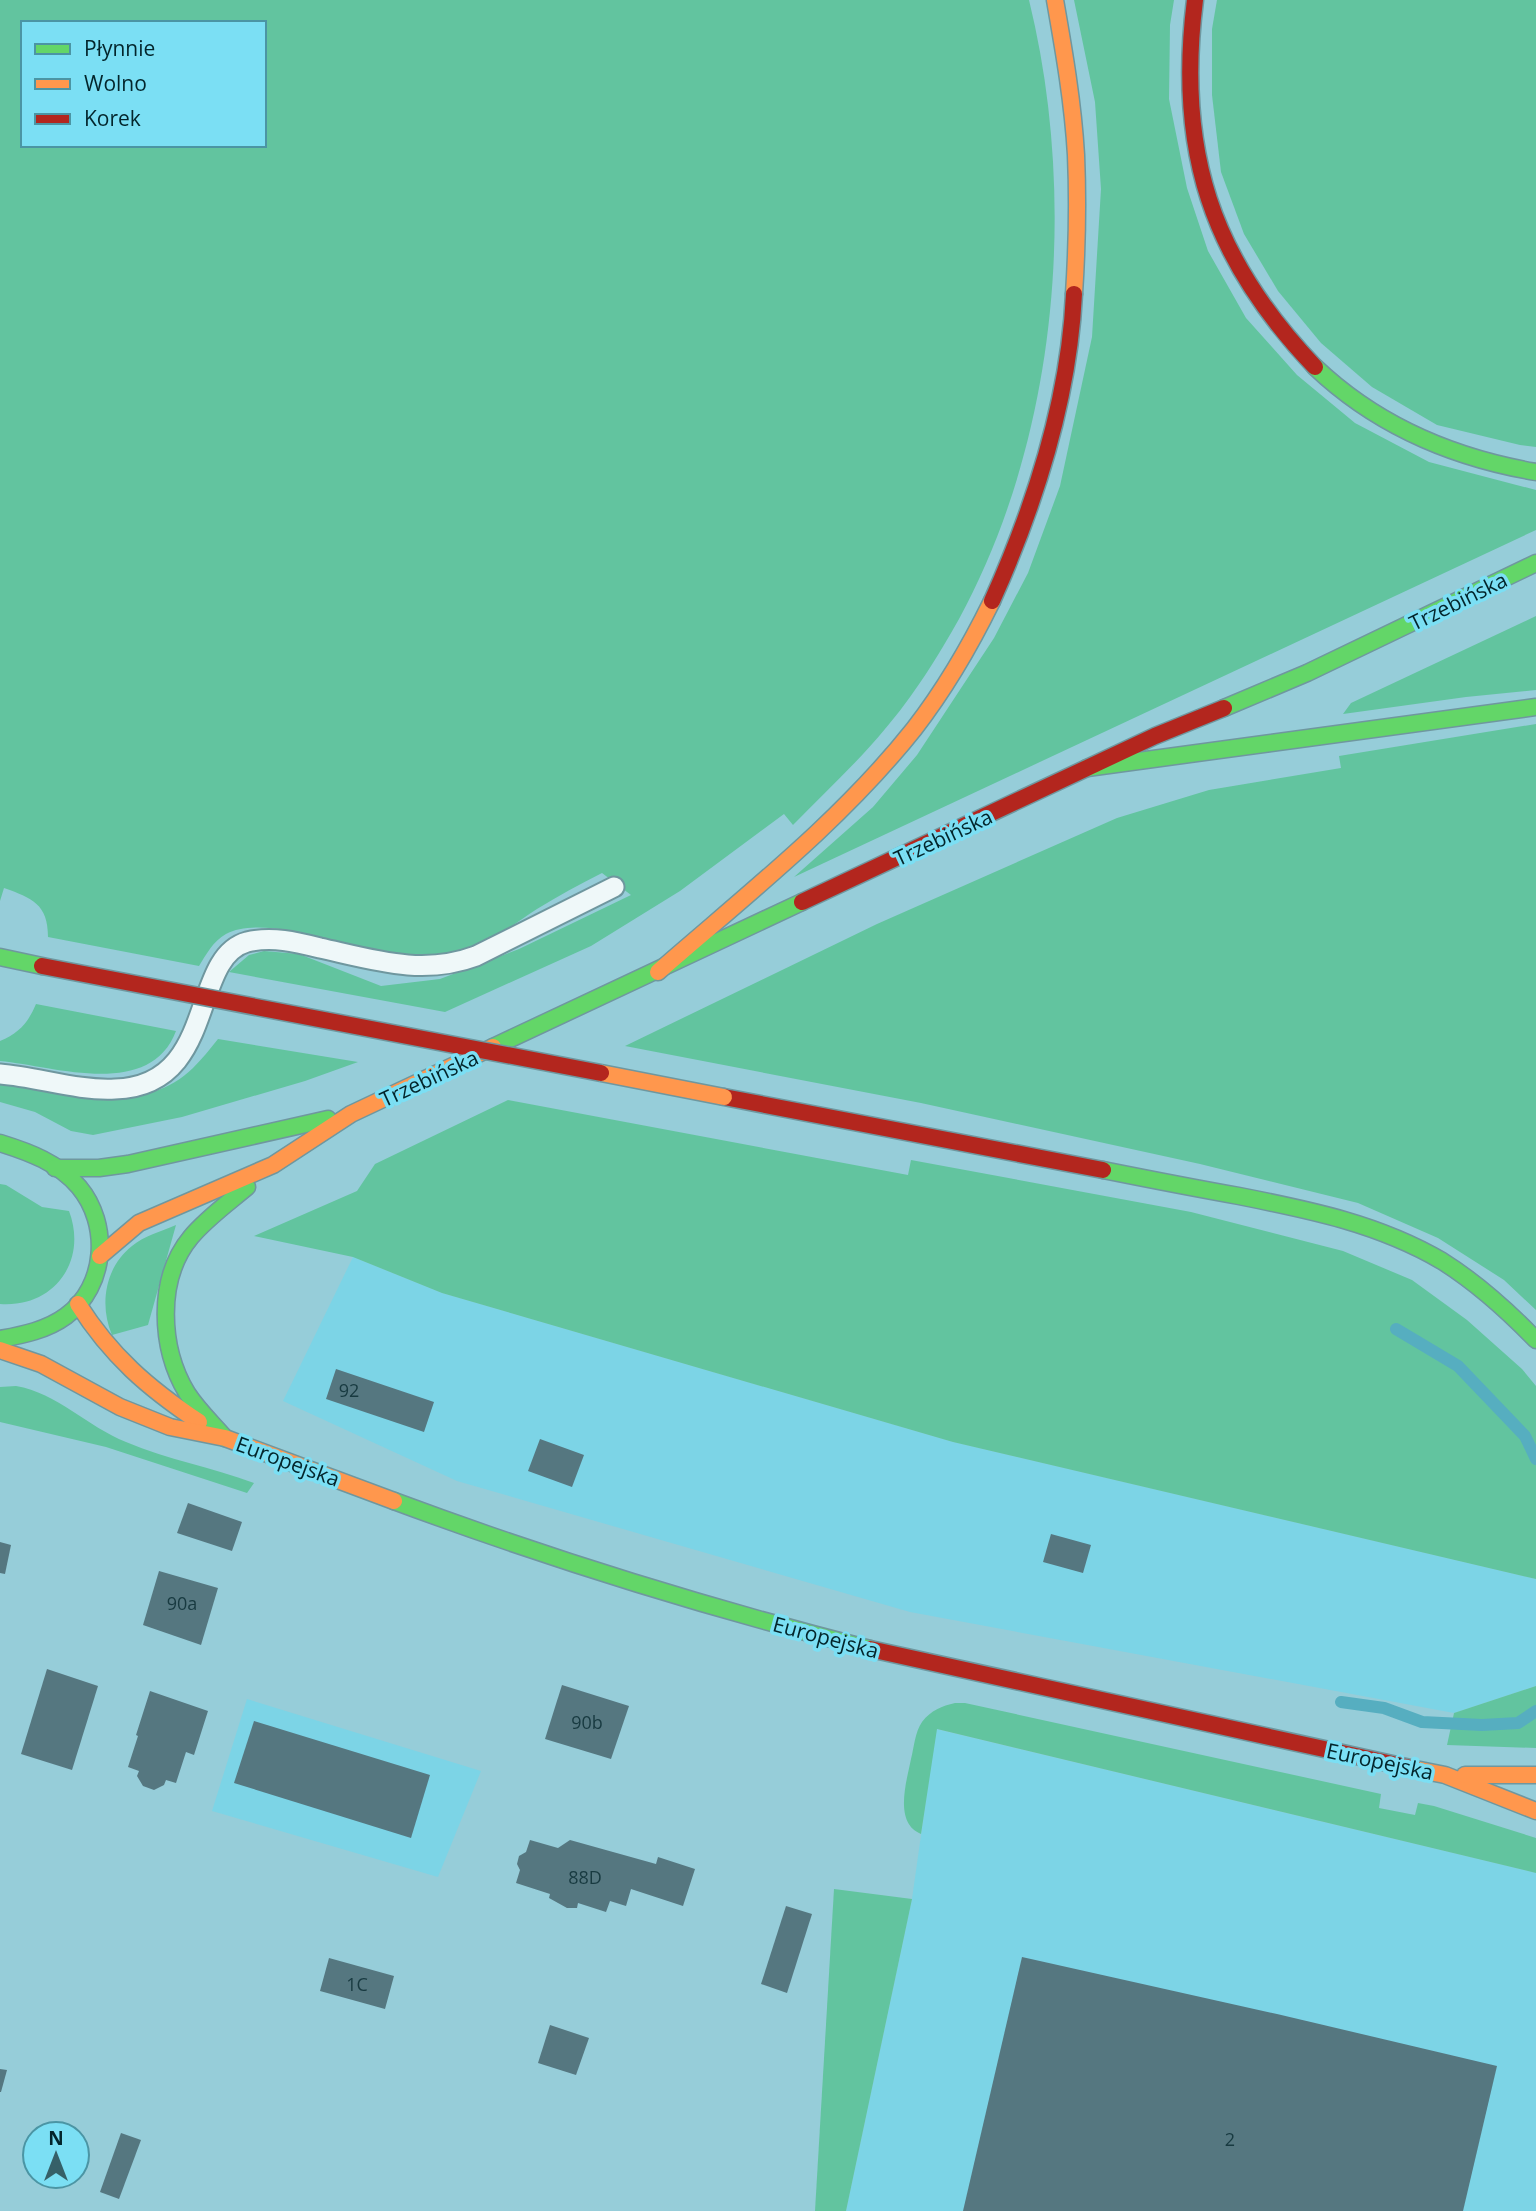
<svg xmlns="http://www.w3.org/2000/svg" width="1536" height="2211" font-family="'Open Sans',sans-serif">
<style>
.built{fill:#7cd4e6}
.green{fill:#62c49f;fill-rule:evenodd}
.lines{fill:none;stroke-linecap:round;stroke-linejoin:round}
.stream{stroke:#56aec0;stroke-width:12}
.building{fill:#557780}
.lane-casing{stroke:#6f979f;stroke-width:23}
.fast-casing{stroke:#6f979f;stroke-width:19}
.slow-casing{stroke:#6f979f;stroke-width:19}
.jam-casing{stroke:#6f979f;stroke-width:19}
.lane{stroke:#eff8f9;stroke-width:19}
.fast{stroke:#63d668;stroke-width:16}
.slow{stroke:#ff974d;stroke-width:16}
.jam{stroke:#b3261e;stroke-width:16}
.slow-bridge-casing{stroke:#6f979f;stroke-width:19;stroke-linecap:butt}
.jam-bridge-casing{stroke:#6f979f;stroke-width:19;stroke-linecap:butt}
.slow-bridge{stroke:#ff974d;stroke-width:16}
.jam-bridge{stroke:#b3261e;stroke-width:16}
.labels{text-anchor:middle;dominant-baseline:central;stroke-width:7;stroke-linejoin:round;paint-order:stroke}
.number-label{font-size:18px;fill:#183a40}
.street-label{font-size:21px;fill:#03252b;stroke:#7bdff4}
</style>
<rect width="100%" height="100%" fill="#96cdd9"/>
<!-- built -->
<g class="built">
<polygon points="353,1257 442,1293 953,1442 1536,1579 1536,1686 1454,1713 910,1612 457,1481 283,1401"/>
<polygon points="247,1699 481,1771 438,1877 212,1811"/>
<polygon points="936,1729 1536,1873 1536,2211 846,2211 912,1899"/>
</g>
<!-- green -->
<g class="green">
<path d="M0 0H1029C1078 200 1058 437 959 619 939 655 912 698 885 729 857 763 824 793 793 825L784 814 680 891 591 946 445 1012 229 972 249 955 264 951 299 954 381 986 440 979 519 949 631 895 602 873C580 884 558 896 537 909 513 924 491 944 462 950 437 956 408 957 383 952 343 945 261 914 226 934 213 941 206 955 199 966L48 937C48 904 32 898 4 888L0 901ZM23 23H264V145H23Z"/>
<polygon points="1074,0 1174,0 1170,25 1169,99 1187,188 1208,251 1246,318 1297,375 1355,423 1429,462 1536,490 1536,530 794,877 873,807 917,755 994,638 1028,573 1060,486 1092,337 1101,189 1095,102"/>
<polygon points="1217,0 1536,0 1536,447 1520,445 1437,425 1372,387 1321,343 1278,291 1244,234 1221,172 1212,95 1212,29"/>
<polygon points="1536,616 1536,690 1466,697 1343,714 1351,703"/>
<polygon points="1536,724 1536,1310 1504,1280 1438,1238 1358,1203 1200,1164 921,1103 625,1046 877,924 1117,818 1209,790 1341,768 1339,756"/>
<path d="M36 1004 176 1031C150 1100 54 1066 0 1061V1041C19 1033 28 1023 36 1004Z"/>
<path d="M218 1039 358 1062 305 1081 182 1117 93 1135 71 1131 35 1112 0 1102V1081C61 1093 142 1118 193 1068 202 1059 210 1049 218 1039Z"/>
<polygon points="508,1100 908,1175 911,1160 1191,1212 1343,1251 1412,1280 1467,1320 1522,1369 1536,1386 1536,1579 953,1442 442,1293 353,1257 254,1236 357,1191 375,1164"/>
<path d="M0 1184 6 1185 42 1207 69 1211C88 1261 54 1308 0 1304Z"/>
<path d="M176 1225 148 1325 112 1335C99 1305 105 1267 132 1246 144 1236 162 1231 176 1225Z"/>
<path d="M16 1386C57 1393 88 1427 126 1442 168 1460 212 1467 254 1483L247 1493 106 1447 0 1422V1387Z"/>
<polygon points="1536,1686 1536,1748 1447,1745 1454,1713"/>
<path d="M955 1703H965L1381 1794 1379 1808 1415 1815 1418 1803 1434 1806 1536 1838V1873L937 1729 921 1834C893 1823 907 1780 911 1759 914 1747 915 1732 922 1722 931 1710 942 1706 955 1703Z"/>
<polygon points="834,1889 912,1899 846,2211 815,2211"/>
</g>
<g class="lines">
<!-- stream -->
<g class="stream">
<polyline points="1396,1329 1458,1366 1525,1436 1536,1459"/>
<polyline points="1341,1702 1384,1708 1422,1722 1482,1725 1518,1723 1536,1711"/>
</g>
</g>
<!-- building -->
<g class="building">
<polygon points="336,1369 434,1402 424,1432 326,1399"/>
<polygon points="540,1439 584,1455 572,1487 528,1471"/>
<polygon points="188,1503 242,1522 232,1551 177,1533"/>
<polygon points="1051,1534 1091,1545 1083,1573 1043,1562"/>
<polygon points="0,1542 11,1545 5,1574 0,1573"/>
<polygon points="159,1571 218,1588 201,1645 143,1625"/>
<polygon points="47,1669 98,1686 72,1770 21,1754"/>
<polygon points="562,1685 629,1706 611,1759 545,1739"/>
<polygon points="150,1691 208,1711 194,1755 186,1752 176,1783 166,1780 164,1785 154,1790 143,1786 137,1776 139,1771 128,1767 138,1736 136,1735"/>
<polygon points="254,1721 430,1775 411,1838 234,1783"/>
<polygon points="530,1840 558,1848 570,1840 656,1864 658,1857 695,1869 683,1906 631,1889 626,1906 610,1901 606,1912 578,1903 577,1908 567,1908 549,1898 550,1894 516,1883 520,1870 517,1864 519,1856 526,1852"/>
<polygon points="786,1906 812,1914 787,1993 761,1984"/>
<polygon points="1022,1957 1277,2014 1497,2066 1463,2211 963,2211"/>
<polygon points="329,1958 394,1976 385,2009 320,1991"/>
<polygon points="550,2025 589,2038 576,2075 538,2063"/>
<polygon points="0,2069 7,2070 1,2092 0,2092"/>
<polygon points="121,2133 141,2140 119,2199 100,2192"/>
</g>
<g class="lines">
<!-- lane casing -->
<g class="lane-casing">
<path id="lane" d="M0 1074C38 1077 77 1091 115 1089 218 1086 189 958 247 942 272 936 296 942 320 948 374 960 423 976 476 956L614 887"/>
</g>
<!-- fast casing -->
<g class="fast-casing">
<g id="fast">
<path d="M1315 367C1376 425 1454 458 1536 472"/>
<polyline points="1224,708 1307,673 1536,563"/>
<polyline points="1087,768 1536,707"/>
<polyline points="0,957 42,966"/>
<polyline points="493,1047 802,902"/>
<path d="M0 1143C29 1152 59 1163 79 1187 110 1224 107 1286 66 1316 47 1330 23 1335 0 1339"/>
<polyline points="55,1168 99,1168 128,1164 328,1119"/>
<path d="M1103 1170C1148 1179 1194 1188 1239 1196 1310 1210 1379 1224 1442 1261 1477 1283 1507 1310 1536 1340"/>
<path d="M225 1438C212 1423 198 1410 187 1393 160 1348 156 1279 191 1237 207 1218 228 1203 247 1187"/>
<path d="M394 1501C550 1559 709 1608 870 1649"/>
</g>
</g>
<!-- slow casing -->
<g class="slow-casing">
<g id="slow">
<path d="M1055 0C1064 51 1073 103 1076 155 1078 201 1077 248 1074 294"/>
<path d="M658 972C746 895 841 821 914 729 945 689 970 646 992 601"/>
<polyline points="100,1256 139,1223 273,1165 351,1114 493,1047"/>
<path d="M78 1304C111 1356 148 1388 199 1422"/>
<polyline points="0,1350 41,1364 120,1407 170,1427 225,1438 394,1501"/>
<polyline points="1415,1769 1445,1775 1536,1811"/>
<polyline points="1465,1775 1536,1775"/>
</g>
</g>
<!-- jam casing -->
<g class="jam-casing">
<g id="jam">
<path d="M1195 0C1176 150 1211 258 1315 367"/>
<path d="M992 601C1035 505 1069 401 1074 294"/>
<polyline points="802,902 1155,736 1224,708"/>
<polyline points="724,1097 1103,1170"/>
<polyline points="870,1649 1415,1769"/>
</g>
</g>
<!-- lane -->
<use href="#lane" class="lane"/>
<!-- fast -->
<use href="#fast" class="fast"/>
<!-- slow -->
<use href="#slow" class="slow"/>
<!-- jam -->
<use href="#jam" class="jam"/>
<!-- slow-bridge casing -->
<g class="slow-bridge-casing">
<polyline id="slow-bridge" points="601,1073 724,1097"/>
</g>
<!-- jam-bridge casing -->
<g class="jam-bridge-casing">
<polyline id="jam-bridge" points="42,966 601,1073"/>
</g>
<!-- slow-bridge -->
<use href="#slow-bridge" class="slow-bridge"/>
<!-- jam-bridge -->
<use href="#jam-bridge" class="jam-bridge"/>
</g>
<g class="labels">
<!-- number labels -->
<g class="number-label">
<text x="349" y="1390">92</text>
<text x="182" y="1603">90a</text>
<text x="587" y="1722">90b</text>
<text x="585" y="1877">88D</text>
<text x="357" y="1984">1C</text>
<text x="1230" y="2139">2</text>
</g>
<!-- street labels -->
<g class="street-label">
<text transform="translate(1458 601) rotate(-26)">Trzebińska</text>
<text transform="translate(943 837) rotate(-25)">Trzebińska</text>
<text transform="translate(429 1078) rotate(-25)">Trzebińska</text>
<text transform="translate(288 1461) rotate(20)">Europejska</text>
<text transform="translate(826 1637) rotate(15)">Europejska</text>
<text transform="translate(1380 1761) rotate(12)">Europejska</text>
</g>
</g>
<!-- legend -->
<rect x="21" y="21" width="245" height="126" fill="#7bdff4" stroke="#4b95a4" stroke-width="2"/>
<rect x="35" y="44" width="35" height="10" fill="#63d668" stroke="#4b95a4" stroke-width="2"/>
<text x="84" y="56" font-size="21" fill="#03252b">Płynnie</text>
<rect x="35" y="79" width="35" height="10" fill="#ff974d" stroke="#4b95a4" stroke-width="2"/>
<text x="84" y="91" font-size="21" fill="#03252b">Wolno</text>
<rect x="35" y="114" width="35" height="10" fill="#b3261e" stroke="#4b95a4" stroke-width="2"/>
<text x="84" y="126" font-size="21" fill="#03252b">Korek</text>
<!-- north arrow -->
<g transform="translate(56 2155)"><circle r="33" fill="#7bdff4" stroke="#4b95a4" stroke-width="2"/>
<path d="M0-5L12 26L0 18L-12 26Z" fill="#366068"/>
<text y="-10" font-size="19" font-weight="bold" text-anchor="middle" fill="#03252b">N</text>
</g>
</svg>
